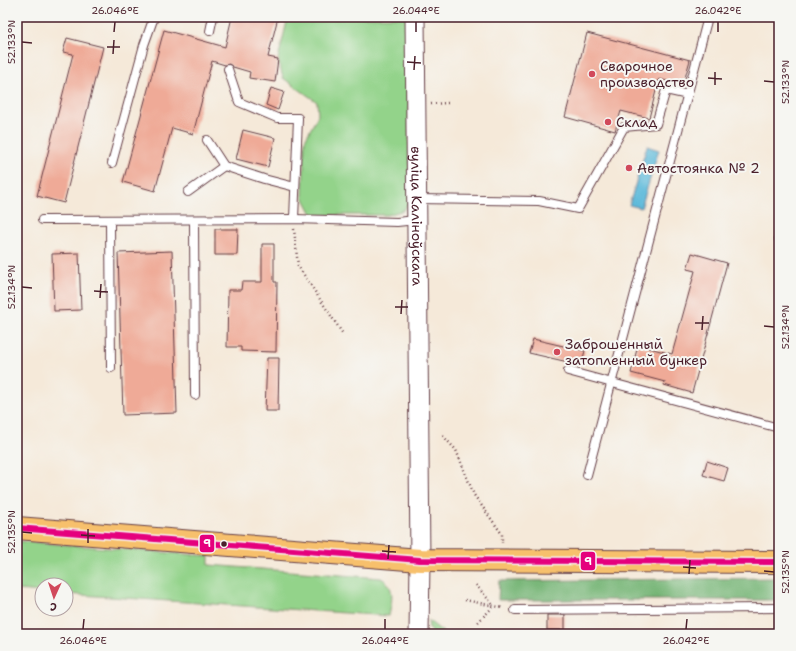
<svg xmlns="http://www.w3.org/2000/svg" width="796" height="651" font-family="'Shantell Sans',sans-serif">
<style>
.green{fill:#93d38a;stroke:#6e795a}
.forest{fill:#76b576;stroke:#606a50}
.water{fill:#5cb9da;stroke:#536c82}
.building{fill:#efaa97}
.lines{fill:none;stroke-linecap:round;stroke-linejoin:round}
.service-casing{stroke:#643d45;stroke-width:10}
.tertiary-casing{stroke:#643d45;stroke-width:21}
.primary-casing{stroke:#643d45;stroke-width:24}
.path{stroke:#643d45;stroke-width:2.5;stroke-dasharray:1 3;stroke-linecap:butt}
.service{stroke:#fff;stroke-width:8}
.tertiary{stroke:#fff;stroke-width:19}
.primary{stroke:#f7c06c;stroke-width:22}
.bus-1-casing{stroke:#f6f6f2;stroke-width:9}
.bus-1{stroke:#e5007d;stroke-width:6}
.ticks{fill:none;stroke:#4a1f2b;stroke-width:1.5}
.poi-dot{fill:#d1495b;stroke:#f6f6f2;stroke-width:1.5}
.bus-dot{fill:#4a1f2b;stroke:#f6f6f2;stroke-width:1.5}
.labels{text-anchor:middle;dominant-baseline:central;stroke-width:4;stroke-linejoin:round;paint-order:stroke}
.poi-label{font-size:14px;fill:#4a1f2b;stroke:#f6f6f2;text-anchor:start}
.street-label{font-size:14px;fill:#4a1f2b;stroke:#f6f6f2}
.line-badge{stroke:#f6f6f2;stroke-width:1.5}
.badge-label{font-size:11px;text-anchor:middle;font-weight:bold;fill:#fff}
.neatline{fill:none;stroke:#4a1f2b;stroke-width:1.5}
.ticks-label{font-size:10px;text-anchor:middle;fill:#4a1f2b}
</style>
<rect width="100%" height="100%" fill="#f6f6f2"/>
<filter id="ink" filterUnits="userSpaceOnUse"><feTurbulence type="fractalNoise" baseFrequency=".025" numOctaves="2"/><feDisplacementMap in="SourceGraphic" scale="8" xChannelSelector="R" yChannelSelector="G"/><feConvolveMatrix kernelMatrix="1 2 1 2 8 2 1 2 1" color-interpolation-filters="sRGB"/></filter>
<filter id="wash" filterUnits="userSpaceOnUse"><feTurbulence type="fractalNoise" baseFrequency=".012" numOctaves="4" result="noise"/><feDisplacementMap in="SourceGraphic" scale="16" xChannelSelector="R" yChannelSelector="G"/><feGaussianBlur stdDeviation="0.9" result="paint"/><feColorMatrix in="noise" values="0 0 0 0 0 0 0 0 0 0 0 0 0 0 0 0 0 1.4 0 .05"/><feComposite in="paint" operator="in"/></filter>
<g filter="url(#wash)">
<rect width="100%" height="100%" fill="#f5e9d9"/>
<!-- green -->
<g class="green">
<polygon points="288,17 408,17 410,200 404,210 387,215 320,215 312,214 303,197 305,140 318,115 317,102 283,78 278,59"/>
<path d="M17 541 209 556V565L381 578C396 586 392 601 389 616L66 594V585H42V592L17 590Z"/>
<polygon points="428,620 445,634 434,634 429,628"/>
</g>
<!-- forest -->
<polygon class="forest" points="779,578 779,600 498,600 499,581"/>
<!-- water -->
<polygon class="water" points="647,146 659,150 641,208 629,205"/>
<g id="blocks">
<!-- building -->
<g class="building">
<polygon points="232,17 278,17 268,57 278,59 275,82 249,78 250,72 233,67 229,64 225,65 212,61 193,134 172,128 155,191 123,182 164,30 225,47"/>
<polygon points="587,33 690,60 683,85 659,79 649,118 621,111 615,131 565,117"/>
<polygon points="67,38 103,47 64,203 37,196 73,54 63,52"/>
<polygon points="271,88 284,92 278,110 266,105"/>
<polygon points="243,130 275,138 268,167 236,159"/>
<polygon points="215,229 238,229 237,255 215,255"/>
<polygon points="262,244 274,244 274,282 277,282 276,352 241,351 241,347 227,347 228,290 241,290 242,282 262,282"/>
<polygon points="172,251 177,413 123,415 118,253"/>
<polygon points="79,253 81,310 54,311 52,254"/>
<polygon points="692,253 727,263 692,393 664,385 665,382 631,373 638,345 672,354 695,271 687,269"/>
<polygon points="533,339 585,351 581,365 529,353"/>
<polygon points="267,358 279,358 278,411 265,411"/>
<polygon points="707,461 728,468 724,481 703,475"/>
<rect x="547" y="615" width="18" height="15"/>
</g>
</g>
</g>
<g filter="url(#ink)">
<use href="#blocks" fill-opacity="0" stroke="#643d45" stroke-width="1"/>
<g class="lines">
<!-- service casing -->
<g class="service-casing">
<g id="service">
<polyline points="778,17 779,17"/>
<polyline points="210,31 213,17"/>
<polyline points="228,69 239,102 277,118 298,118 294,219"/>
<polyline points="207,140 224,166 264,179 295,187"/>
<polyline points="112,163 144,45 154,17"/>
<polyline points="188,192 224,166"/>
<polyline points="417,199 539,201 578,209 624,127 656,124 666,90 688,95"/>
<polyline points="42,220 294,219 397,222 416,220"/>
<polyline points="110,220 111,368"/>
<polyline points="194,220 195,395"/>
<polyline points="779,229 779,239"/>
<polyline points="568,371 779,428"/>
<polyline points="587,475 708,17"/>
<polyline points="515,610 779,608"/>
</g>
</g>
<!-- tertiary casing -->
<g class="tertiary-casing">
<g id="tertiary">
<path id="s1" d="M415 17 420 560 419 634"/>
</g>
</g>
<!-- primary casing -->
<g class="primary-casing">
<polyline id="primary" points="17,528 420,560 779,562"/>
</g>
<!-- path -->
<g class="path">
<polyline points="431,104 449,103"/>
<polyline points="294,229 298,266 343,334"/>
<polyline points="443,436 456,450 474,495 502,534 502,543"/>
<polyline points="476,585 494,606"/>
<polyline points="465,600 504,608"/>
<polyline points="478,622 494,606"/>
</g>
<!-- service -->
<use href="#service" class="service"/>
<!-- tertiary -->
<use href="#tertiary" class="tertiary"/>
<!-- primary -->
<use href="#primary" class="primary"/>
<!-- bus-1 casing -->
<g class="bus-1-casing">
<polyline id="bus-1" points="17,528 420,560 779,562"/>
</g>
<!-- bus-1 -->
<use href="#bus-1" class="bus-1"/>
</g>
</g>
<!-- ticks -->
<path class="ticks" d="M114 32 115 22M416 32V22M718 32V22M22 42 32 43M107 47H120M113 54 114 40M407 62 421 63M414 70 415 56M708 78 722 79M764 81 774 82M715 85V72M22 287 32 288M94 291 108 292M100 298 101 284M395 307H408M401 314 402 300M695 323H709M764 326 774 327M702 330 703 316M22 532 32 533M81 535 95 536M88 543V529M382 551 396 552M388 559 389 545M683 567 696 568M764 571 774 572M689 574 690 560M83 629 84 619M385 629V619M686 629 687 619"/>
<!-- markers -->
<g class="poi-dot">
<circle cx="592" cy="74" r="4"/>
<circle cx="608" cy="122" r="4"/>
<circle cx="629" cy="168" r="4"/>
<circle cx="557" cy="352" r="4"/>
</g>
<circle class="bus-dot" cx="224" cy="544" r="3.5"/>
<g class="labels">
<!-- poi labels -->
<g class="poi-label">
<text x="600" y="66">Сварочное<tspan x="600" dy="16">производство</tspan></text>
<text x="616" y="122">Склад</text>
<text x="637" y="168">Автостоянка № 2</text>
<text x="565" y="344">Заброшенный<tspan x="565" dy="16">затопленный бункер</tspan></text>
</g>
<!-- street labels -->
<g class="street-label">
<text stroke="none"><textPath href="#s1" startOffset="199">вуліца Каліноўскага</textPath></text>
</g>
</g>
<g class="line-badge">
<rect x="199" y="534" width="16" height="19" rx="4" fill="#e5007d"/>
<rect x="580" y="551" width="16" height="20" rx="4" fill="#e5007d"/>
</g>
<g class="badge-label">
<text x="207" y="547">9</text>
<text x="588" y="565">9</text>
</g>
<!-- margin -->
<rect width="796" height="651" fill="none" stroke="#f6f6f2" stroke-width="44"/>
<!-- north arrow -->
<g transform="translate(54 597) rotate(183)"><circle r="19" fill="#f6f6f2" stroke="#b1a0a2"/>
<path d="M0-3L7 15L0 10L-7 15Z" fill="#d1495b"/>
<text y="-6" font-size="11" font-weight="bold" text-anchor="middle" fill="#4a1f2b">С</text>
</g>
<rect x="22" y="22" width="752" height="607" class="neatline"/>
<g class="ticks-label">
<text x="115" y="14">26.046°E</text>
<text x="416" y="14">26.044°E</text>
<text x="718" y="14">26.042°E</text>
<text transform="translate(11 42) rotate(-90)" y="4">52.133°N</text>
<text transform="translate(785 82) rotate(-90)" y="4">52.133°N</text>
<text transform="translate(11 287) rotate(-90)" y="4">52.134°N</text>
<text transform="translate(785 327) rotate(-90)" y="4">52.134°N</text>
<text transform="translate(11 532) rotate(-90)" y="4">52.135°N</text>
<text transform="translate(785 572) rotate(-90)" y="4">52.135°N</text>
<text x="83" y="644">26.046°E</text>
<text x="385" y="644">26.044°E</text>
<text x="686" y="644">26.042°E</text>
</g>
</svg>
